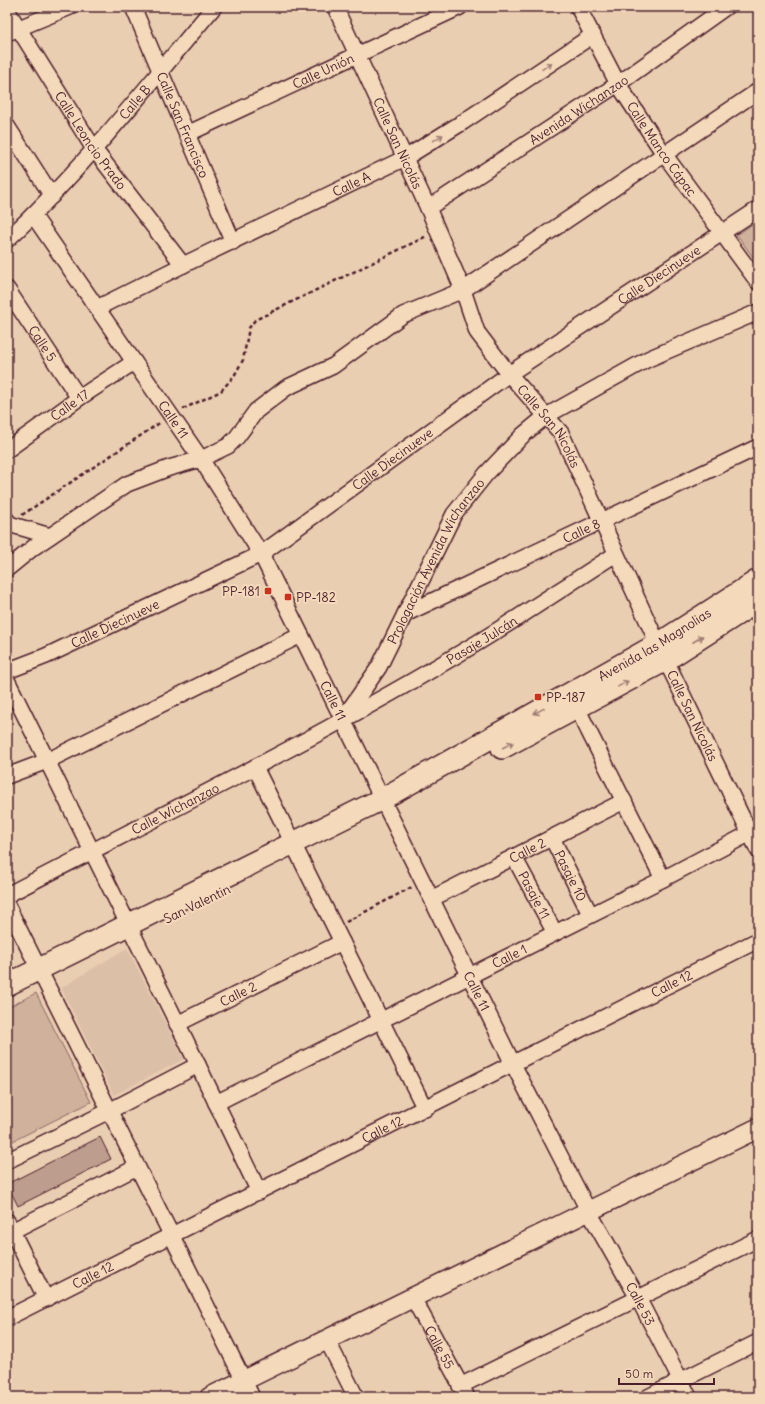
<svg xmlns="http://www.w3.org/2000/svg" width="765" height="1404" font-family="Delius,sans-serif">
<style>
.built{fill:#dcbfa7}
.green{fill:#cfb19c;stroke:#8c6864}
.building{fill:#bd9d8d;stroke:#4a1f2b}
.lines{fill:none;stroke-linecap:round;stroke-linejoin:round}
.service-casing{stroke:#4a1f2b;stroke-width:10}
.minor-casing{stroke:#4a1f2b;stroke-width:18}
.tertiary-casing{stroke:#4a1f2b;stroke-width:22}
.secondary-casing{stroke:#4a1f2b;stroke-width:24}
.path{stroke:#4a1f2b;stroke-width:2.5;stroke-dasharray:4 3;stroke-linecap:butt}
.service{stroke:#f4d9bb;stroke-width:7}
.minor{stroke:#f4d9bb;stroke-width:15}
.tertiary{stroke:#f4d9bb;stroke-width:19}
.secondary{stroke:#f4d9bb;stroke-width:21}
.oneway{stroke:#9f7c73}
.poi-dot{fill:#c8321e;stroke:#f4d9bb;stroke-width:1.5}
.labels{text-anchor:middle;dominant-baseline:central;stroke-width:4;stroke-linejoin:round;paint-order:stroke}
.street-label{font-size:13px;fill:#4a1f2b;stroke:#f4d9bb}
.poi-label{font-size:13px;fill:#4a1f2b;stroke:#f4d9bb;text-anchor:start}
</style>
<rect width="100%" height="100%" fill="#eaceb2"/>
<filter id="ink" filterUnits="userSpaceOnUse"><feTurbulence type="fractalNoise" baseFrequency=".025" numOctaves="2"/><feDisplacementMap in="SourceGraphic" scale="8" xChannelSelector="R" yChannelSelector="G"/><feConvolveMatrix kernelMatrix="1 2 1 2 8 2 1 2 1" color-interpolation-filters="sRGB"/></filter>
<g filter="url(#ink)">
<!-- built -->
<polygon class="built" points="127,948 184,1059 114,1095 61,988"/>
<!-- green -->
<g class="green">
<polygon points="758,220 758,264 737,235"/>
<polygon points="36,993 91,1102 7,1144 7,1008"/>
</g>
<!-- building -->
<polygon class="building" points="100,1137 111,1159 18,1206 7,1184"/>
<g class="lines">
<!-- service casing -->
<g class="service-casing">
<polyline id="service" points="750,608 758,624"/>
</g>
<!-- minor casing -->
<g class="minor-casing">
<g id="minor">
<path id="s1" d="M133 7 233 242"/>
<path id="s2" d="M335 7 428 208 463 290 477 332 509 374 561 433 658 644 758 850"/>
<path id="s3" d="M578 7 618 84 664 154 758 282"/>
<path id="s4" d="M7 10 94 149 183 265"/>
<polyline points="7,33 70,7"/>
<polyline points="7,126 52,196"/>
<path id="s5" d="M187 134 460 7"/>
<path id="s6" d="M428 208 618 84 726 7"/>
<path id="s7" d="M33 215 201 459 261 554 513 1064 589 1212 638 1298 689 1397"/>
<path id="s8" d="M7 240C83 169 147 86 214 7"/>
<path id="s9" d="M7 289 79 398"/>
<path id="s10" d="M97 308 183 265 405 158 463 122 593 35"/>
<path id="s11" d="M7 450 79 398 134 362"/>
<polyline points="7,520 9,524 50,536"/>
<polyline points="7,569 34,547 127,484 169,468 201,459 228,446 237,437 256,411 286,388 333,366 403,315 463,290 758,91"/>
<path id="s12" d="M405 614 758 447"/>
<path id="s13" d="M7 671 46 656 261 554 509 374 758 209"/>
<polyline points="7,680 198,1065 259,1192"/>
<polyline points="577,708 663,879"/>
<path id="s14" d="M345 716 379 667 454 514 486 474 523 435 546 416 648 359 758 312"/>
<polyline points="255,767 425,1109"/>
<polyline points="7,776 47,761 301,635"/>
<path id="s15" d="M552 838 590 914"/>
<path id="s16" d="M514 857 555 933"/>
<path id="s17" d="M7 895C165 813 325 735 477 643 525 614 570 583 616 554"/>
<path id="s18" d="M431 899 624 801"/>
<polyline points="7,905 252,1397"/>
<path id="s19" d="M177 1024 342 942"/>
<path id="s20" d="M216 1103 663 879 758 829"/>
<polyline points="7,1161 109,1111 198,1065"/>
<polyline points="7,1221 46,1299"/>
<polyline points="12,1231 137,1167"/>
<path id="s21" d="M413 1298 467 1397"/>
<path id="s22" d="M7 1318 758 940"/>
<polyline points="327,1340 356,1397"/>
<polyline points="460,1386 758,1239"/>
<polyline points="648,1397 758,1342"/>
</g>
</g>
<!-- tertiary casing -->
<g class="tertiary-casing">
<polyline id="tertiary" points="210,1397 758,1128"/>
</g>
<!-- secondary casing -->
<g class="secondary-casing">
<g id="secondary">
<polyline points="502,748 666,660 758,601"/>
<path id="s23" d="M7 985 382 799 658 644 758 580"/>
</g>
</g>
<!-- path -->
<g class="path">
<polyline points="183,409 221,391 234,376 243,360 249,328 255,320 427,236"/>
<polyline points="22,515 161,422"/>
<polyline points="346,922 412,887"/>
</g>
<!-- service -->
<use href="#service" class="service"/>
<!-- minor -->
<use href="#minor" class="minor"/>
<!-- tertiary -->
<use href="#tertiary" class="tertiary"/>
<!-- secondary -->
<use href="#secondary" class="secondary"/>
</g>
<!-- one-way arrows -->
<defs><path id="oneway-shaft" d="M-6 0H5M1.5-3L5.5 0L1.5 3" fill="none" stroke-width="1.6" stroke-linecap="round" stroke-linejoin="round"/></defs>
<g class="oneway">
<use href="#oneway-shaft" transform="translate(547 66) rotate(-34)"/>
<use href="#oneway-shaft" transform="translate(438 138) rotate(-31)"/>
<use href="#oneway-shaft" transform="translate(698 639) rotate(-33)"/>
<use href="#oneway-shaft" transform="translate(623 684) rotate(-29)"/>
<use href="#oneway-shaft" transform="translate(539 711) rotate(151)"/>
<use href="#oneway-shaft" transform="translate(508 745) rotate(-28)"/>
</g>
</g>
<!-- markers -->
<g class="poi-dot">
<rect x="264" y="587" width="8" height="8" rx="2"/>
<rect x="284" y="593" width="8" height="8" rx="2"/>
<rect x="534" y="693" width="8" height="8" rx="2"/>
</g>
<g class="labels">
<!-- street labels -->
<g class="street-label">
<text stroke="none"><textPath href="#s5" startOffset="150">Calle Unión</textPath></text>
<text stroke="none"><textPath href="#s8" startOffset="188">Calle B</textPath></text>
<text stroke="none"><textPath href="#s6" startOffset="180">Avenida Wichanzao</textPath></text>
<text stroke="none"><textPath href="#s1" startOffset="128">Calle San Francisco</textPath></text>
<text stroke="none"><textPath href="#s4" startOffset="155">Calle Leoncio Prado</textPath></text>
<text stroke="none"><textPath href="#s2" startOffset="150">Calle San Nicolás</textPath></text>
<text stroke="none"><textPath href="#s3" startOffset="165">Calle Manco Cápac</textPath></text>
<text stroke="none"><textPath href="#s10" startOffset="283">Calle A</textPath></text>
<text stroke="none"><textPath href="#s13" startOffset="766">Calle Diecinueve</textPath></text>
<text stroke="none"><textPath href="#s9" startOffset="65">Calle 5</textPath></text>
<text stroke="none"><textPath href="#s11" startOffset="77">Calle 17</textPath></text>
<text stroke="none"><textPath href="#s7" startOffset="248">Calle 11</textPath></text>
<text stroke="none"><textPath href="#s2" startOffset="474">Calle San Nicolás</textPath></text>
<text stroke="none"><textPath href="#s13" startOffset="442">Calle Diecinueve</textPath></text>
<text stroke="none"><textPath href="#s12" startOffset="195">Calle 8</textPath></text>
<text stroke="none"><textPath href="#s14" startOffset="180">Prologación Avenida Wichanzao</textPath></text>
<text stroke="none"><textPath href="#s13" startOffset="118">Calle Diecinueve</textPath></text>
<text stroke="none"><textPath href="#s17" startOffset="539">Pasaje Julcán</textPath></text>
<text stroke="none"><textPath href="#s23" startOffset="732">Avenida las Magnolias</textPath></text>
<text stroke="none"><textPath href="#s7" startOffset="572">Calle 11</textPath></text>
<text stroke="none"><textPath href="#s2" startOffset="798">Calle San Nicolás</textPath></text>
<text stroke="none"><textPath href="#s17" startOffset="189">Calle Wichanzao</textPath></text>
<text stroke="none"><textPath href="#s18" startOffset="108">Calle 2</textPath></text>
<text stroke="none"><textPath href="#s15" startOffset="42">Pasaje 10</textPath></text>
<text stroke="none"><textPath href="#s16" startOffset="43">Pasaje 11</textPath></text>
<text transform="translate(197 904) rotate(-26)">San Valentin</text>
<text stroke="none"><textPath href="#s20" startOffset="328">Calle 1</textPath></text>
<text stroke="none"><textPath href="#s22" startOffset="744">Calle 12</textPath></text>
<text stroke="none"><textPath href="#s7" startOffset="896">Calle 11</textPath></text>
<text stroke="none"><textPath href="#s19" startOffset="68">Calle 2</textPath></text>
<text stroke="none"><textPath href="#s22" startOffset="420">Calle 12</textPath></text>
<text stroke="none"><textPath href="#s22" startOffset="96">Calle 12</textPath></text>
<text stroke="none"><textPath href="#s7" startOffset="1249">Calle 53</textPath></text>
<text stroke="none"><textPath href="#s21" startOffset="56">Calle 55</textPath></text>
</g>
<!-- poi labels -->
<g class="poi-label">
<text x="260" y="591" text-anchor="end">PP-181</text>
<text x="296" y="597">PP-182</text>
<text x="546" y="697">PP-187</text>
</g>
</g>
<!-- margin -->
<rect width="765" height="1404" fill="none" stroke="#f4d9bb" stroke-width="24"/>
<rect x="12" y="12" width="741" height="1380" fill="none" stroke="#4a1f2b" stroke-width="1.5" filter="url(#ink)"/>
<!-- scale -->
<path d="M619 1378v6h95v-6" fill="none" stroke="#4a1f2b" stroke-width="2"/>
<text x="625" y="1378" font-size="12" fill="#4a1f2b" stroke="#f4d9bb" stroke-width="3" paint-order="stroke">50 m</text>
</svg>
